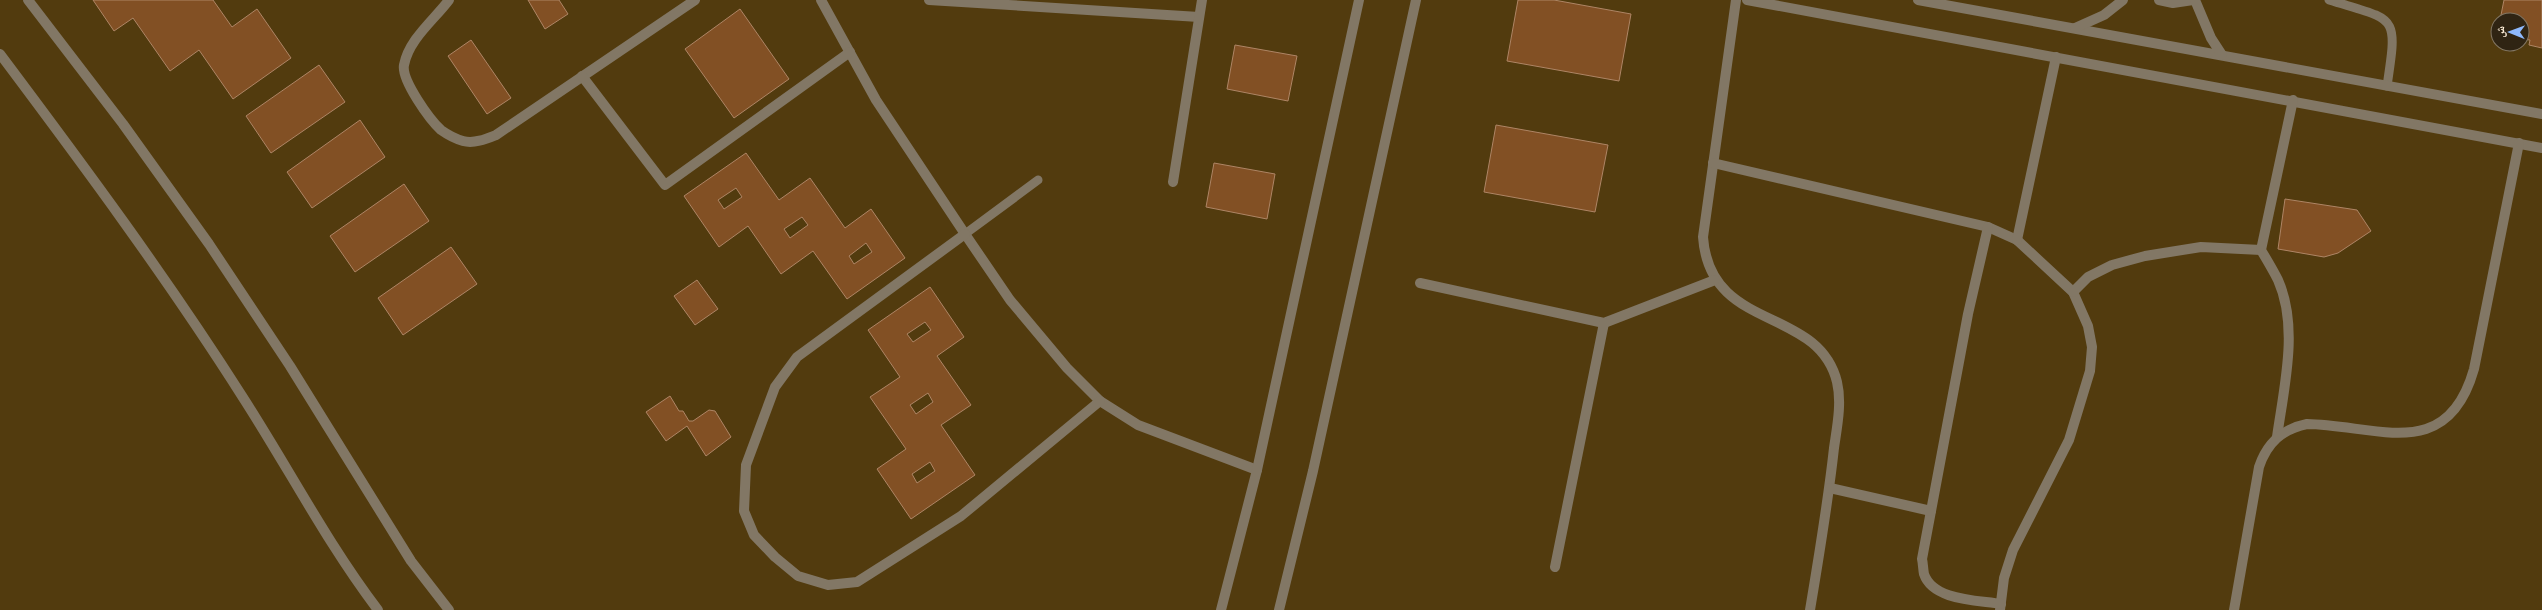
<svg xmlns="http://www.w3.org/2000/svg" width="2542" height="610" font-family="'Golos Text','Noto Naskh Arabic',sans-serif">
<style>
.building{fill:#825024;stroke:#ae8565;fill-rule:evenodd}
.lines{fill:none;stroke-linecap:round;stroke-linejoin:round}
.service{stroke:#827765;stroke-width:9}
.minor{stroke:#827765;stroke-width:10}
.tertiary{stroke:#827765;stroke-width:10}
</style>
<rect width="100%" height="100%" fill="#523b0e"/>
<!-- building -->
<g class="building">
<polygon points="93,0 213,0 232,27 257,9 291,58 233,99 199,50 170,71 133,18 114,31"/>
<polygon points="528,0 559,0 568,14 545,29"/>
<polygon points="1518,0 1554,0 1631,14 1619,81 1507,61"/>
<polygon points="2504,0 2542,0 2542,48 2529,45 2530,40 2522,39 2522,20 2500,20"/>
<polygon points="740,9 789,79 734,118 685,49"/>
<polygon points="471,40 511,98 487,114 448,56"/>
<polygon points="1235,45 1297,56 1288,101 1227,89"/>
<polygon points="319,65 345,102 271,153 246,116"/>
<polygon points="360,120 385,157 312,208 287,172"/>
<polygon points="1496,125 1608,145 1595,212 1484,192"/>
<path d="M746 153 779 200 810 178 845 228 871 209 905 258 847 299 813 251 781 274 748 226 719 247 684 196ZM736 188 742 197 724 209 718 200ZM802 217 808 225 790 238 784 229ZM866 243 872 252 854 264 849 256Z"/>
<polygon points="1214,163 1275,174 1267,219 1206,207"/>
<polygon points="404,184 429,221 355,272 330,236"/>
<polygon points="2285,199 2357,210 2371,231 2338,253 2324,257 2278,249"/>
<polygon points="451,247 477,284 403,335 378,298"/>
<polygon points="697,280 718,309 695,325 674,296"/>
<path d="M930 287 964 337 937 356 971 405 941 425 975 475 911 519 877 469 906 449 870 397 900 377 868 330ZM925 322 931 330 913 342 907 334ZM928 393 933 402 916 414 910 405ZM930 462 935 471 917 483 912 474Z"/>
<polygon points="670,396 679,411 683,411 689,421 693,421 709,410 715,411 731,437 706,456 687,426 666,441 646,412"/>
</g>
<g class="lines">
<!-- service -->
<g class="service">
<path d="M2329 0C2397 21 2398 13 2387 86"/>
<polyline points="965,234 1038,180"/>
</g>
<!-- minor -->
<g class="minor">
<path d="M449 0C434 20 409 39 404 65 401 80 430 120 441 130 448 135 456 139 463 141 474 144 486 139 496 135L695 0"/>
<polyline points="821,0 876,100 965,234 1010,300 1067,368 1100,401 1138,425 1257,470"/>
<polyline points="929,0 1199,17"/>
<path d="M1736 0 1703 237C1710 333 1818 305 1837 382 1842 403 1837 427 1834 448 1828 503 1819 556 1810 610"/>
<polyline points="1747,0 2542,148"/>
<polyline points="1918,0 2542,114"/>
<polyline points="2159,0 2173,3 2193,0"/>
<polyline points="2195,0 2211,38 2222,55"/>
<polyline points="2075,28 2104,15 2123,0"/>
<polyline points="582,76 665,185 850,52"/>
<polyline points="1713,163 1988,227 2017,240 2073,292 2088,326 2092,347 2090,371 2069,440 2013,550 2004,578 2000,610"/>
<polyline points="1173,182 1202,0"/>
<path d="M1988 227 1968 314 1922 559C1923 563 1923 569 1924 574 1933 601 1979 600 2001 604"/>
<polyline points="965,234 797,357 775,387 746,465 744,511 754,535 775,557 798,576 828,585 857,582 961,516 1100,401"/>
<polyline points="2017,240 2056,57"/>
<polyline points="1420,283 1604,323 1715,280"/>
<polyline points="2073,292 2088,277 2112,265 2145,256 2201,247 2261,250"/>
<path d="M2277 437C2284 387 2299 327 2278 280 2273 270 2267 260 2261 250L2293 100"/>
<polyline points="1830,488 1931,511"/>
<polyline points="1555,567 1604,323"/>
<polyline points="1221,610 1257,470 1359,0"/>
<polyline points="1279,610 1313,471 1416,0"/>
<path d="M2234 610 2259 467C2267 443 2282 429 2307 424 2377 425 2447 464 2474 369L2519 143"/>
</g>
<!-- tertiary -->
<g class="tertiary">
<polyline points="28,0 123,124 209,244 290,366 411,561 449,610"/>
<path d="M0 54C84 166 167 278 242 396 288 467 327 543 378 610"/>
</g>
</g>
<!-- north arrow -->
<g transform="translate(2510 32) rotate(271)"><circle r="19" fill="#2f2413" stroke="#827663"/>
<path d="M0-3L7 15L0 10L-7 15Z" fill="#8eb9fd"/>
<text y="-6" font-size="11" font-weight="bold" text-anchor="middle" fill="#fff0da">ش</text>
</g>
</svg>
